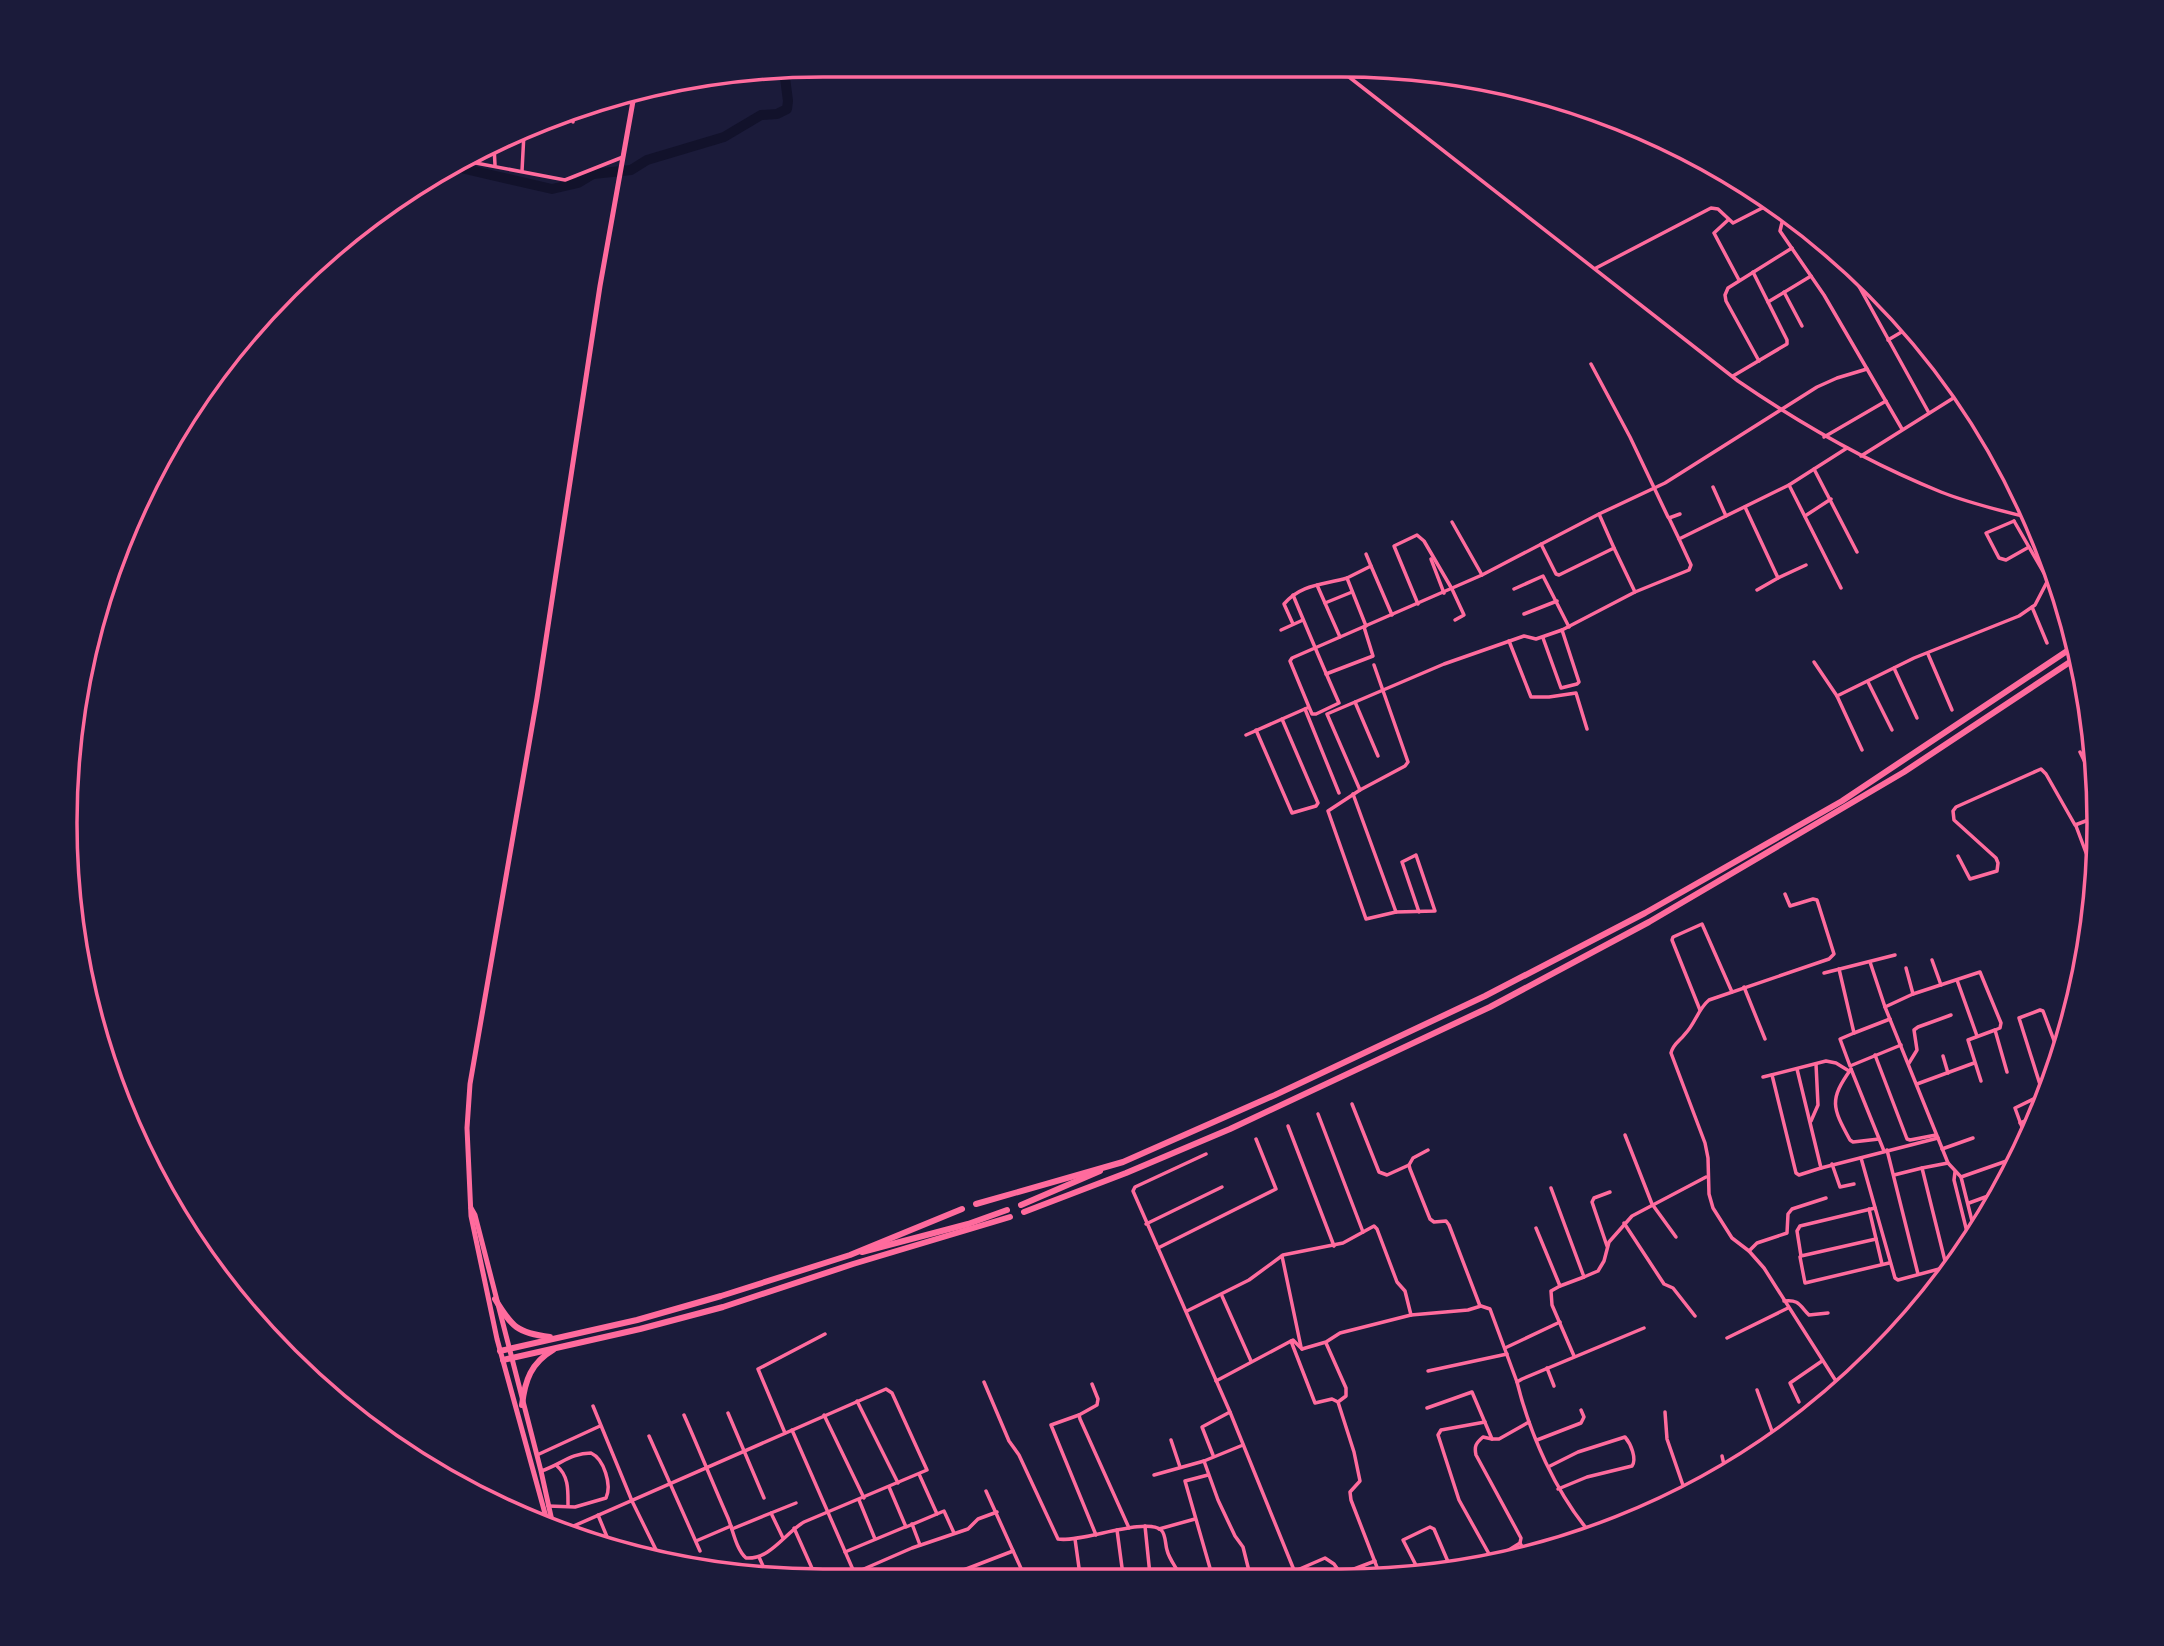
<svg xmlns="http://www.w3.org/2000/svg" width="2164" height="1646" font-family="'DejaVu Sans',sans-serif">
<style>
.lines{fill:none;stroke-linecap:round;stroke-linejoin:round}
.river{stroke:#12122b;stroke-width:10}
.minor{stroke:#ff6b9d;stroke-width:3.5}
.trunk{stroke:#ff6b9d;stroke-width:5}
.motorway{stroke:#ff6b9d;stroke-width:6}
.rim{fill:none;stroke:#ff6b9d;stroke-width:3.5}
</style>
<rect width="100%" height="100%" fill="#1b1b3a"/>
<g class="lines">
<!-- river -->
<polyline class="river" points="448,165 552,189 578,183 593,174 631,170 647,160 724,137 761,115 777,114 787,109 788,101 784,70"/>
<!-- minor -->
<g class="minor">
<path d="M1335 66 1738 381C1802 425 1869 463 1941 492 1971 504 2003 511 2034 519"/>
<polyline points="573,113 573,122"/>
<polyline points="494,146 495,165"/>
<polyline points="460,160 565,180 623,157"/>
<polyline points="522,171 524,133"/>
<polyline points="1753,187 1762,208"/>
<polyline points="1783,209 1784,214 1780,231 1824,295 1902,429"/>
<polyline points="1728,220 1714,233 1739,280"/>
<polyline points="1845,261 1929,413"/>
<polyline points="1596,268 1711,208 1718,209 1733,223 1774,202"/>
<polyline points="1784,292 1802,326"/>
<polyline points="1768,302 1811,276"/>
<polyline points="1888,340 1910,327"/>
<polyline points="1759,361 1726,301 1725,295 1728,288 1792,248"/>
<polyline points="1591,364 1630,437 1668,517 1669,518 1680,514"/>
<polyline points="1733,376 1787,344 1787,340 1753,272"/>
<polyline points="1824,437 1886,401"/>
<polyline points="1861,456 1963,392"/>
<polyline points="1814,469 1857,552"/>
<polyline points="1789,485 1841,588"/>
<polyline points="1713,487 1726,516"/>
<polyline points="1745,507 1778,578 1806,565"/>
<polyline points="1599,514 1614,548"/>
<polyline points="1805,516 1831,499"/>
<polyline points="1669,518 1679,539"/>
<polyline points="2014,521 1986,533 1999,558 2006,560 2029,547"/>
<polyline points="2014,521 2048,580"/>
<polyline points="1452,522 1482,575"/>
<polyline points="1541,544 1556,574 1559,575 1614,548 1635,592"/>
<polyline points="1431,559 1444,593"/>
<polyline points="1371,566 1392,615"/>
<polyline points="1317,585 1340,637"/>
<polyline points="1514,589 1543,576 1569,627"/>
<polyline points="1757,590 1778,578"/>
<path d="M1293 595C1308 631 1323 667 1339 703L1316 714H1312L1309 707 1290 661 1292 658 1482 575 1599 514 1665 483 1817 387 1837 378 1867 369"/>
<polyline points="1325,603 1352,592"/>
<polyline points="1418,604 1394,546 1417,535 1424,541 1452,589 1464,615 1455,620"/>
<polyline points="2032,607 2047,643"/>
<polyline points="1524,614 1557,601"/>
<path d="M1293 624 1284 604C1301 584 1323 585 1347 578"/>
<polyline points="1366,626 1347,578 1371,566 1366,554"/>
<polyline points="1281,630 1303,620"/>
<polyline points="1543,638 1561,688 1577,684 1579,682 1562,630 1635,592 1689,570 1691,565 1679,539 1789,485 1847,448"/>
<polyline points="1509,641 1531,697 1549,697 1576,693 1587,729"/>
<polyline points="1928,654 1952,710"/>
<polyline points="1814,662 1837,696"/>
<polyline points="1374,665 1408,762 1405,766 1360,790 1328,811 1366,919 1396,912 1435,911 1416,855 1402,862 1419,912"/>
<polyline points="1894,668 1917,718"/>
<polyline points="1326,674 1373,656 1364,627"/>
<polyline points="1868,682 1892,730"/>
<polyline points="1355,702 1378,756"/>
<polyline points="1305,709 1339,793"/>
<polyline points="1256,730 1292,813 1316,806 1318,803 1282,719"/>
<polyline points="1246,735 1307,708"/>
<polyline points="1862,750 1837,696 1914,658 2019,616 2035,605 2048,580 2055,577"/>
<polyline points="2080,752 2096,785"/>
<polyline points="2085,764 2093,760"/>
<polyline points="1360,790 1327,714 1444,664 1524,636 1536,639 1562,630"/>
<polyline points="1353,794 1396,912"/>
<polyline points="2076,826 2094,874"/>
<polyline points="1958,856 1970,879 1997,871 1998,863 1996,858 1954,820 1953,811 1956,807 2041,769 2046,774 2075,825 2099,816"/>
<path d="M1785 894 1790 906 1813 899 1817 900 1834 954 1829 959 1709 1000C1698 1009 1695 1024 1685 1034 1680 1041 1673 1044 1671 1053L1705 1143 1708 1158 1709 1194 1713 1208 1732 1238 1749 1251 1764 1268 1841 1389"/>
<polyline points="1932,960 1941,985"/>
<polyline points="1870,962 1885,1007 1948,1163 1922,1168"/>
<polyline points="1906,968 1913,994"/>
<polyline points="1839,969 1854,1033 1890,1019"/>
<polyline points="1824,973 1895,955"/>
<polyline points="1957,980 1977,1036"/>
<polyline points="1744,987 1765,1039"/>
<polyline points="1885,1007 1913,994 1980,972 2001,1023 2000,1028 1995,1030 2007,1072"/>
<polyline points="1700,1010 1672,940 1673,937 1702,924 1732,992"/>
<polyline points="1854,1033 1840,1039 1850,1066 1901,1045"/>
<polyline points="1875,1055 1907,1139 1910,1140 1936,1135"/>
<polyline points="1943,1056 1948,1073"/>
<polyline points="1909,1063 1917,1050 1914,1030 1918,1027 1951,1015"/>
<path d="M1851 1069C1829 1100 1832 1107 1850 1140L1853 1142 1879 1139"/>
<polyline points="1851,1069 1884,1151"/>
<polyline points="1772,1075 1796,1173 1799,1175 1821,1168 1797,1069"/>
<polyline points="1763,1077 1826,1061 1836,1063 1849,1071"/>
<polyline points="1981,1081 1968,1040 1995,1030"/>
<polyline points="1917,1084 1974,1063"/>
<polyline points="2043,1094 2019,1018 2040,1010 2043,1011 2059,1054"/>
<polyline points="1352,1104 1379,1172 1387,1175 1409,1165"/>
<polyline points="1318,1114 1363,1232"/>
<polyline points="1811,1121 1818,1105 1816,1064"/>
<polyline points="2020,1123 2041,1115"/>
<polyline points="1288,1126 1334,1246"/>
<polyline points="1625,1135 1652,1204 1676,1237"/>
<polyline points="2027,1141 2015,1108 2048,1092"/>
<polyline points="1942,1149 1973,1138"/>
<polyline points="1428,1150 1413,1158 1409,1165 1410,1169 1430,1219 1434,1222 1446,1221 1449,1225 1480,1306"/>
<polyline points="1887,1150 1918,1274"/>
<polyline points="1206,1154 1135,1187 1133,1191 1230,1412 1296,1575"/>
<polyline points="1861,1158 1895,1278 1898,1280 1954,1265"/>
<polyline points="1948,1163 1961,1177 1974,1229 1973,1242"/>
<polyline points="1832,1164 1840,1187 1854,1184"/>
<polyline points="1821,1168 1938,1138"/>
<polyline points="1955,1172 1954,1180 1968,1236 1972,1240"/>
<polyline points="1894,1175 1922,1168 1948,1273"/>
<polyline points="1961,1177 2018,1157"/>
<polyline points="1551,1188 1584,1277 1560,1286 1551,1291 1552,1305 1574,1356"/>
<polyline points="1969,1203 1999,1192"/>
<polyline points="1875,1208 1800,1226 1797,1231 1801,1256 1876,1239"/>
<polyline points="1869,1209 1882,1264"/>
<polyline points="1624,1223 1664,1284 1673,1288 1695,1316"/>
<polyline points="1146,1224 1222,1187"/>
<polyline points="1536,1228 1560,1286"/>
<polyline points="1607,1246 1592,1202 1594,1198 1610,1192"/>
<polyline points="1158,1248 1276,1189 1256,1139"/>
<polyline points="1749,1251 1757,1243 1787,1233 1788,1214 1792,1209 1826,1198"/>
<polyline points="1282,1256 1301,1347"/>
<polyline points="1800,1257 1805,1283 1889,1263"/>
<polyline points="1584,1277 1598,1271 1604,1261 1609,1242 1632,1216 1706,1177"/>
<polyline points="1222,1296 1251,1361"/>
<path d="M1784 1301C1799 1299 1800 1306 1809 1315L1828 1313"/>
<polyline points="1187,1311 1249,1280 1283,1255 1343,1243 1374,1226 1377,1229 1397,1282 1405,1291 1411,1315"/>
<polyline points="1727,1338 1788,1308"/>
<polyline points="1326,1343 1346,1388 1346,1396 1338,1402"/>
<polyline points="1505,1348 1560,1322"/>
<polyline points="1302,1349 1293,1340 1291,1341 1315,1403 1332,1399 1338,1402 1354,1452 1360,1481 1350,1492 1351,1500 1380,1575"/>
<polyline points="1302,1349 1326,1342 1340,1333 1411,1315 1468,1310 1481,1306 1490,1309 1517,1382"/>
<polyline points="1547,1368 1554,1386"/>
<polyline points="1428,1371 1507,1354"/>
<polyline points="1216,1381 1291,1341"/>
<path d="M984 1382 1009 1441 1019 1455 1058 1539C1080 1543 1145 1517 1161 1530 1166 1534 1165 1544 1167 1550 1169 1559 1176 1567 1180 1575"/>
<polyline points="1092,1384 1098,1399 1097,1405 1079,1415 1080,1419 1129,1528"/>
<polyline points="1757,1390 1776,1442"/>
<polyline points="857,1401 898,1483"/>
<polyline points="1799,1402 1790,1383 1822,1361"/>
<polyline points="593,1406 632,1501 661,1560"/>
<polyline points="1427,1408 1472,1392 1492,1439 1499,1439 1529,1422"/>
<polyline points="1665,1412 1667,1439 1686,1494"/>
<polyline points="728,1413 764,1498"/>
<polyline points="824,1415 864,1498"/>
<polyline points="1079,1415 1051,1425 1096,1535"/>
<polyline points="1485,1422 1441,1430 1438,1435 1459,1500 1493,1561"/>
<polyline points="792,1430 854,1572"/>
<polyline points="785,1433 758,1369 825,1334"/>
<polyline points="649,1436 700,1551"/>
<path d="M1492 1439 1483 1437C1476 1443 1474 1446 1476 1455L1521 1538 1520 1543 1493 1560"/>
<polyline points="1171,1440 1180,1467"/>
<polyline points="1537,1440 1581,1423 1584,1417 1581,1410"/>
<polyline points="537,1455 600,1426"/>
<polyline points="1213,1455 1202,1427 1230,1412"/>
<polyline points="1722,1456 1726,1473"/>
<polyline points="1204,1461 1218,1500 1235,1536 1243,1547 1250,1575"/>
<path d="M557 1466C569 1476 568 1491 568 1506"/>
<path d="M1550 1466 1578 1452 1625 1437C1631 1444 1637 1459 1632 1466L1587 1477 1558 1489"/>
<path d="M541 1471C560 1465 571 1453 591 1453 604 1459 612 1485 606 1498L575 1507 548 1506"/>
<polyline points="919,1474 937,1514"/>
<polyline points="1154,1475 1204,1461 1243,1445"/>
<polyline points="1208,1475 1185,1481 1212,1575"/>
<polyline points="889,1487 906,1527 944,1511 954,1533"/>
<polyline points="986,1491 1024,1575"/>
<polyline points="859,1500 875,1539"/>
<polyline points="771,1513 796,1503"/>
<polyline points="598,1515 612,1549"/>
<polyline points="912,1524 920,1545"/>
<polyline points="1145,1526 1150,1575"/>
<polyline points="794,1528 815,1575"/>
<polyline points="732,1529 771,1513 783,1538"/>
<polyline points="1159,1529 1195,1519"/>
<polyline points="1117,1530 1123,1575"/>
<path d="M560 1532 886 1389 892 1393 927 1470 804 1522C785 1533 770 1560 746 1558 736 1549 733 1530 728 1518 713 1484 699 1449 684 1415"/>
<path d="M1591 1534C1556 1493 1530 1435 1517 1382L1522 1379 1644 1328"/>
<polyline points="1075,1539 1080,1575"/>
<polyline points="696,1541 731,1526"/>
<polyline points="1520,1543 1525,1552"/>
<polyline points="845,1552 905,1527"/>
<polyline points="759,1557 767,1575"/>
<polyline points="961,1571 1013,1551"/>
<polyline points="1295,1571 1325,1558 1334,1564 1341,1574"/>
<polyline points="1341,1574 1375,1561"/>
<polyline points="850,1575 912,1548 968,1529 978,1519 997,1512"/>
<polyline points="1421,1575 1403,1540 1430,1527 1434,1529 1452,1571"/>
</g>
<!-- trunk -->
<g class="trunk">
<polyline points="471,1208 475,1215 541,1471 554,1530"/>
<polyline points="549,1528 497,1339 471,1216 467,1128 470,1084 537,698 600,286 635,90"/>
</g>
<!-- motorway -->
<g class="motorway">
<polyline points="976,1204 1123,1162 1275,1095 1485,996 1645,913 1842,801 2076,645"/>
<polyline points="1021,1205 1100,1171"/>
<polyline points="1024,1212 1126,1173 1230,1129 1490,1007 1649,922 1904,772 2079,656"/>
<polyline points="862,1252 968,1224 1007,1210"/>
<path d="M495 1299C512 1327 517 1333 550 1337"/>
<polyline points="500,1351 637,1320 721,1296 850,1255 962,1209"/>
<polyline points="503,1360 640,1329 723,1307 853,1264 1010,1217"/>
<path d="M522 1405C525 1380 531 1363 553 1350"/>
</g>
</g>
<!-- crop -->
<path d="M0 0H2164V1646H0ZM823 77H1341A746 746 0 0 1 2087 823V823A746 746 0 0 1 1341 1569H823A746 746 0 0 1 77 823V823A746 746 0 0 1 823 77Z" fill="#1b1b3a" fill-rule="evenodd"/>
<path class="rim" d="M823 77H1341A746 746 0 0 1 2087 823V823A746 746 0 0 1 1341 1569H823A746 746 0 0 1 77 823V823A746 746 0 0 1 823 77Z"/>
</svg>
